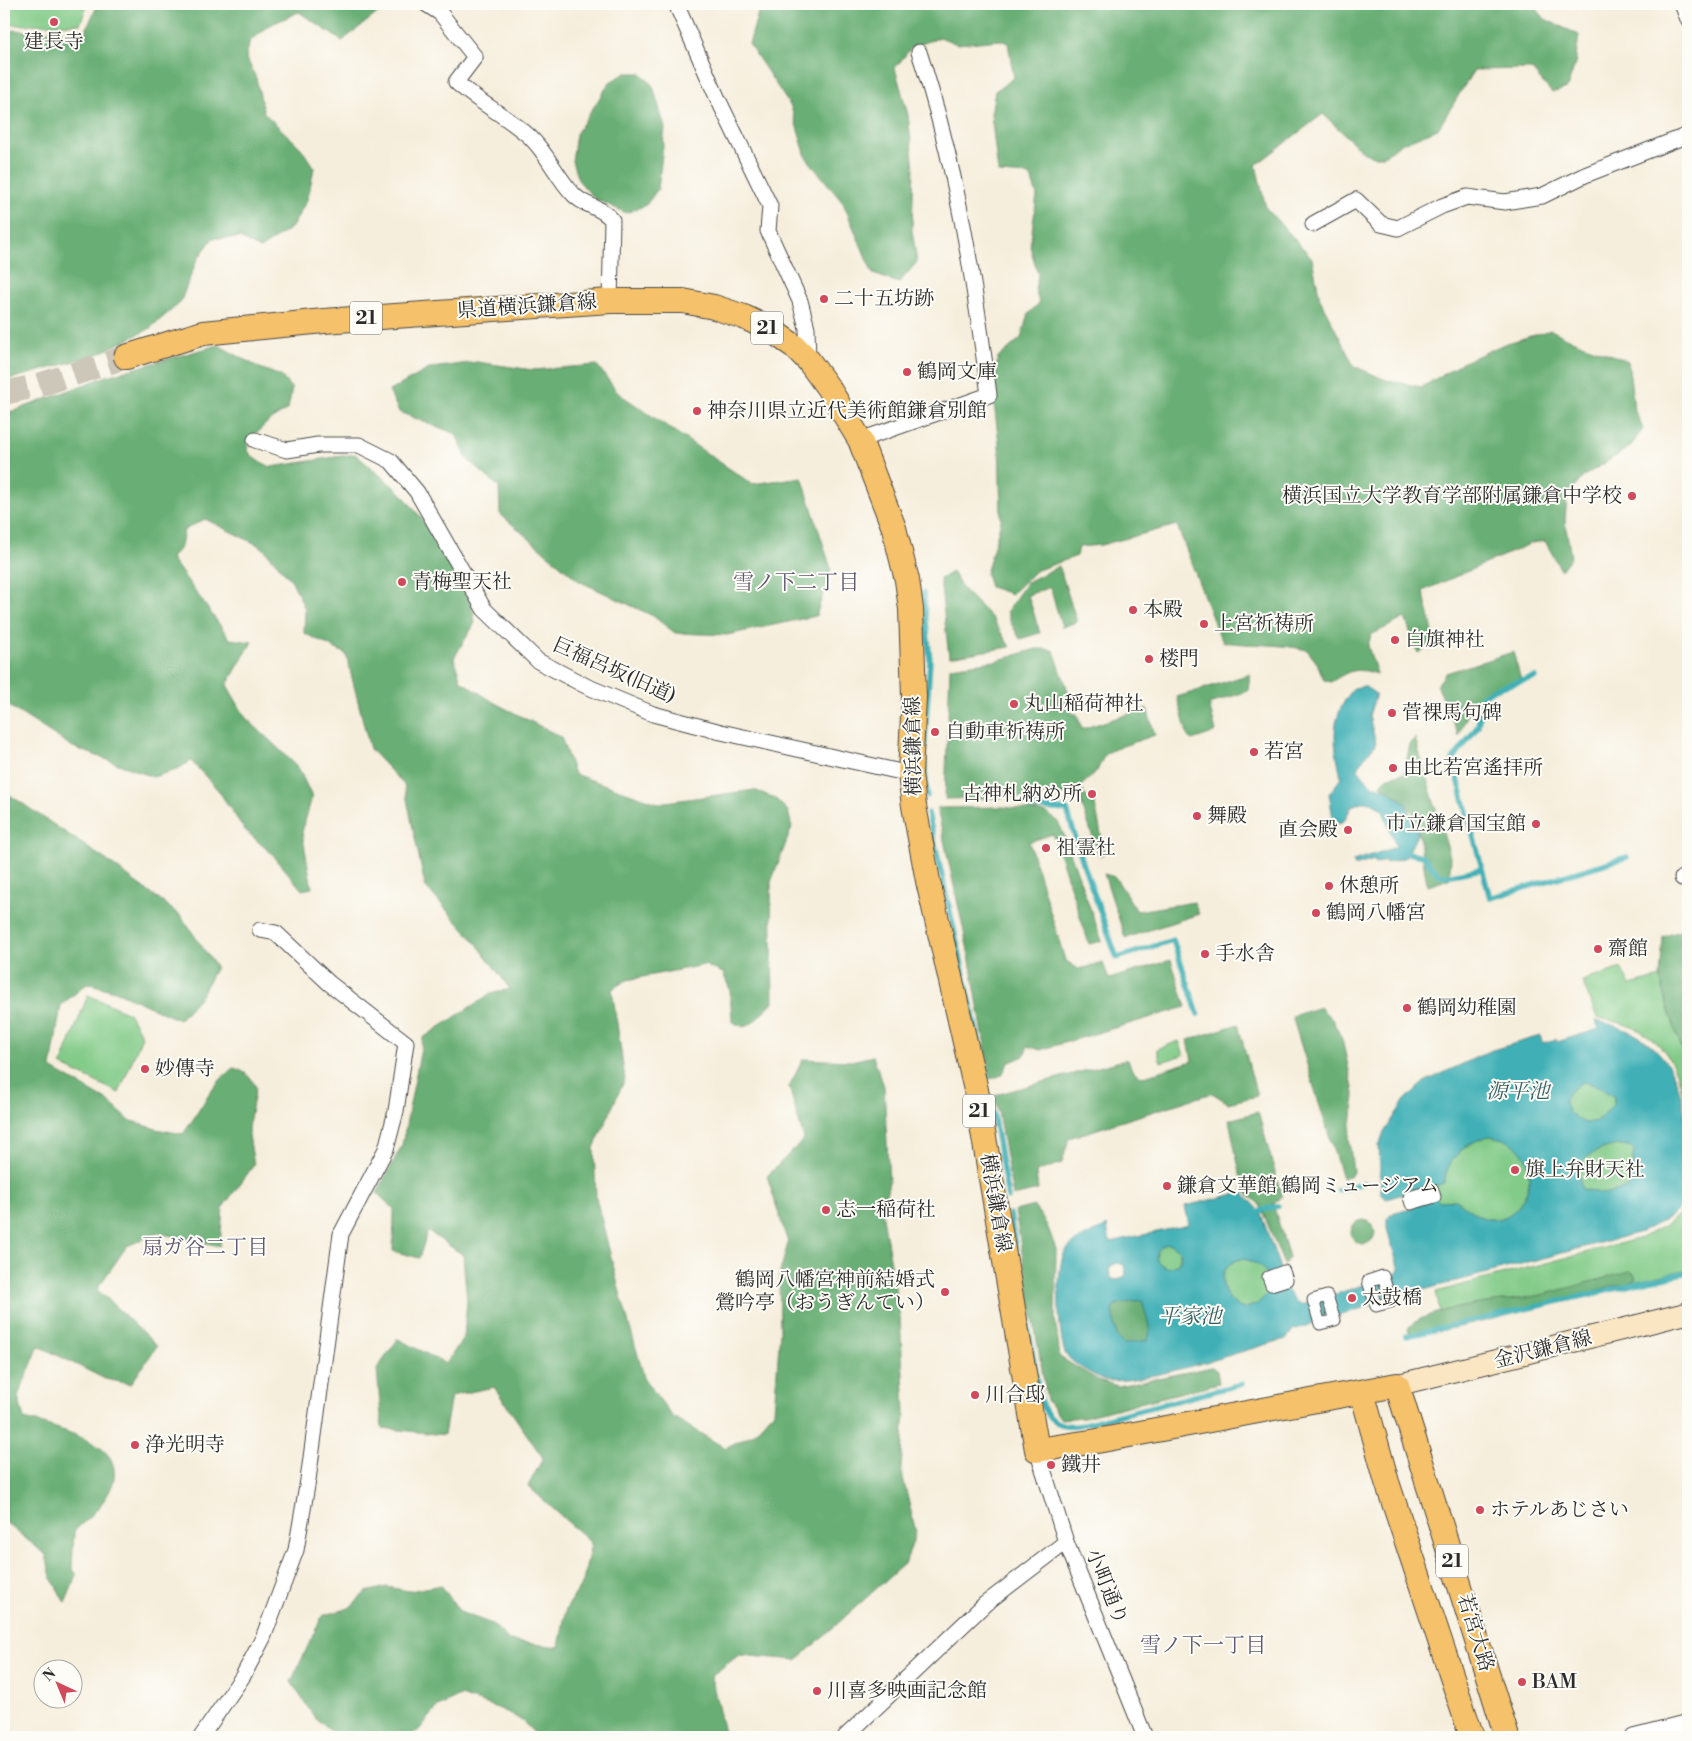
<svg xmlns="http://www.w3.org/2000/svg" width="1692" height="1741" font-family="'Libre Bodoni','Noto Serif JP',serif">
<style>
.green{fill:#82cb88;stroke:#567b5a}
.forest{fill:#69af74;stroke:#4a6d50}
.water{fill:#3fb0b6;stroke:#356e70;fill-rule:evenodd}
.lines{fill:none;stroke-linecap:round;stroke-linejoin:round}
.stream{stroke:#3fb0b6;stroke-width:5.5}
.primary-tunnel{stroke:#cdc7b9;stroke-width:24;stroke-dasharray:24 12;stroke-linecap:butt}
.pedestrian-casing{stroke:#494846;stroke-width:13}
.minor-casing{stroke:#494846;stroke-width:17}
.secondary-casing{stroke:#494846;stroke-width:23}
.primary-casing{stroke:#494846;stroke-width:26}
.pedestrian{stroke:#fff;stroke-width:11}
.minor{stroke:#fff;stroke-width:15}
.secondary{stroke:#fbe6c4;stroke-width:21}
.primary{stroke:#f5c16b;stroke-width:24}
.poi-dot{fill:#d1495b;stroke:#fdfcf7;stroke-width:2}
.labels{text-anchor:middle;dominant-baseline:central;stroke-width:4;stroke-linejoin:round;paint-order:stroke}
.shield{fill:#fdfcf7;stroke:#6a6a68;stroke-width:1}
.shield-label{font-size:19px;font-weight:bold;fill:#2b2b2b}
.poi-label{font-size:20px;fill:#2b2b2b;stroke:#fdfcf7;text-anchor:start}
.street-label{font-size:20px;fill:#2b2b2b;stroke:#fdfcf7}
.neighbourhood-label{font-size:21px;fill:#5f5870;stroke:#fdfcf7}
.water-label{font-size:21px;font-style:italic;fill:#336063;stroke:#fdfcf7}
</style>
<rect width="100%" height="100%" fill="#fdfcf7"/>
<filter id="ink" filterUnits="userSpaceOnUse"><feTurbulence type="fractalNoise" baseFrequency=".02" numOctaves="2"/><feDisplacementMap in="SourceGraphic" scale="10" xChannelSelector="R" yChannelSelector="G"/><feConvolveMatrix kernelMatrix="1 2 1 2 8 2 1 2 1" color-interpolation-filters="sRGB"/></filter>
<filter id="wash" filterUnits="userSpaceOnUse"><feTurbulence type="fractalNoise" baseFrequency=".0096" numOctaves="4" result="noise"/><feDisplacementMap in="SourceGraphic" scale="20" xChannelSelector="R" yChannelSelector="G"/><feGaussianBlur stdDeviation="1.12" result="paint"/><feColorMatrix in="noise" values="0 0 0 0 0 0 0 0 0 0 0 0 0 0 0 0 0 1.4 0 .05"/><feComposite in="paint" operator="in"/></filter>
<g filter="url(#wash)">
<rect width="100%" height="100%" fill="#f6eedc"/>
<!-- green -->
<g class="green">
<polygon points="4,4 88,4 80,24 4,25"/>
<path d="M1621 968 1630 985 1688 970V1120C1678 1060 1663 1028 1597 1018L1582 981Z"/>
<polygon points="88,995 129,1013 142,1036 119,1093 61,1065"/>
<polygon points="1179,1041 1184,1055 1161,1062 1157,1049"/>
<path d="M1583 1082 1598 1086 1614 1097V1104L1597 1121 1585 1123C1560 1109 1557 1096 1583 1082Z"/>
<path d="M1489 1136C1554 1143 1530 1225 1489 1219 1476 1217 1467 1207 1456 1200L1439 1201 1429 1188 1444 1183C1447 1158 1465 1143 1489 1136Z"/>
<path d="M1620 1145 1629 1146 1634 1150 1630 1187 1604 1194 1582 1189C1581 1183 1578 1175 1579 1169 1582 1154 1607 1146 1620 1145Z"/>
<polygon points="1688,1205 1688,1269 1443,1327 1436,1292 1641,1238 1667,1224 1687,1208"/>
<circle cx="1168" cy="1256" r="12"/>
<path d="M1242 1259C1259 1261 1268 1272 1274 1287L1257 1304 1244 1309C1220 1302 1212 1264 1242 1259Z"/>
</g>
<!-- forest -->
<g class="forest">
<polygon points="98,4 389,4 342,41 299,12 272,24 250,41 246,57 256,78 264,113 301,148 314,168 308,198 292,227 260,249 240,238 213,238 197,260 180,303 149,329 94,356 7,380 4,380 4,30 85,32"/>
<path d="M754 4H1533L1545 19 1579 35 1575 64 1567 88 1552 93 1531 69 1474 70 1438 129 1400 144 1384 156H1373L1364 153 1323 114 1256 165 1266 208 1312 258 1320 299 1354 366 1386 380 1422 387 1462 363 1504 344 1551 330 1569 339 1628 361 1634 408 1643 429 1630 447 1584 476 1567 496 1565 521 1571 557 1561 570 1545 541 1532 543 1423 591 1432 627 1434 642 1418 653 1405 618 1371 635 1368 646 1377 674C1356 667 1350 670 1331 682L1324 680 1317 663 1307 650C1278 643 1253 646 1223 642L1217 631 1177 525 1101 545 1079 547 1077 556 1035 571 1011 594 990 587 986 574 1001 521 999 443 992 388 998 358 1021 338 1028 314 1039 303 1035 289 1038 275 1030 246 1037 195 1030 175 998 173 991 114 995 91 1014 78 1008 43 1000 40 957 44 940 37 911 48 895 68 908 115 914 168 912 230 917 262 899 283 873 274 843 203 806 157 791 107 749 44 758 13Z"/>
<polygon points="626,73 641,73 653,86 665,128 658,189 646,205 626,213 594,198 578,180 572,161 576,134 610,82"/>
<path d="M218 345 260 368 281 376 292 389 288 409 269 421 248 441V451L255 459 271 467 355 454 401 493 423 520 471 599 475 623 454 658 461 681 495 703 561 737 574 774 658 803 754 790 775 798 788 811 792 827 771 882 773 1002 754 1022 744 1027 732 1022 730 990 723 973 704 965 627 980 612 989 625 1079 594 1148 596 1197 619 1289 645 1380 673 1417 725 1448 753 1434 774 1411 780 1330 779 1276 788 1243 767 1176 804 1139 789 1087 803 1059 851 1061 873 1056 884 1086 889 1182 882 1211 900 1317 905 1411 901 1470 916 1532 906 1562 797 1660 739 1655 711 1676 725 1737H536C522 1712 486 1704 460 1696L438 1707 418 1731 409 1737H338L315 1718 291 1682 322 1616 349 1608 366 1592 387 1587 409 1591 441 1585 460 1612 492 1624 510 1641 559 1647 566 1609 583 1582 591 1543 528 1486 543 1458 494 1387 451 1396 444 1435 382 1428 377 1369 398 1339 446 1364 464 1336 467 1301 463 1255 428 1231 419 1258 393 1251 394 1209 377 1193 402 1145 423 1038 490 994 510 989 477 944 425 886 404 785 370 749 346 654 304 633 305 609 292 581 262 547 205 519 184 530 181 547 171 558 230 639 252 642 227 685 246 718 298 767 312 797 302 832 312 888 302 890 273 855 244 829 218 790 191 761 176 770 153 777 73 747 4 703V411H14L107 376Z"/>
<polygon points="477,362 533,370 597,365 618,393 752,484 802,477 831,569 816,616 727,635 675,633 653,616 579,581 500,514 499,487 467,459 456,434 399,412 389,391 431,368"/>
<polygon points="1059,566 1077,622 1062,627 1050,587 1028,595 1040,633 1020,639 1011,623 1007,611 1027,582"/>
<polygon points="952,572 962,588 992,618 1010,647 949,657 940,579"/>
<polygon points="1036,649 1049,649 1054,651 1069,694 1072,714 1077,714 1082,729 1147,708 1155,735 1117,748 1105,754 1097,771 1081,786 1085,796 1094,800 1105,853 1099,856 1078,793 1049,796 1040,793 1032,797 945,799 950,667 995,661"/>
<path d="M1513 652 1521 680C1483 696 1473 694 1459 736L1437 685 1446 673Z"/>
<polygon points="1250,674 1248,691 1209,704 1216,732 1192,740 1188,737 1177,697"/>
<path d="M1415 738 1451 860 1449 879 1428 886C1423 869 1419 823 1413 813 1405 801 1393 792 1381 785L1386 778 1404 773 1410 743Z"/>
<path d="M4 791 106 860 181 916 216 967 202 994 179 1020 120 993 88 983 61 1005 51 1068 108 1101 129 1120 156 1129 183 1134C199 1113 212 1083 233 1068 245 1071 250 1076 256 1087L248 1129 254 1165 223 1207 220 1246 158 1233 127 1246 97 1289 157 1346 131 1384 105 1379 39 1346 18 1396 24 1419C43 1423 97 1439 108 1455 129 1482 93 1515 74 1531L72 1568 77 1575 65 1603 51 1577 46 1555 4 1521Z"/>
<polygon points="1004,807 1047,813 1058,822 1062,830 1102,941 1089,944 1053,834 1029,842 1065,960 1078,969 1103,963 1109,979 1171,960 1186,1007 1040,1050 1028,1046 1024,1056 1008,1063 1002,1075 991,1079 969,955 937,808"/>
<polygon points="1104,874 1115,877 1137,911 1194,902 1199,914 1125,938"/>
<polygon points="1682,930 1688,955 1688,1067 1668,1009 1660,977 1663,937"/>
<polygon points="1320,1007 1332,1019 1342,1039 1355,1097 1349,1137 1353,1172 1350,1177 1342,1178 1292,1016"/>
<polygon points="1238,1024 1257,1096 1228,1103 1212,1093 1069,1138 1062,1163 1036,1172 1038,1190 1013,1196 995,1095 1128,1059 1132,1070 1141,1077 1192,1061 1188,1040"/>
<polygon points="1258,1112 1282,1197 1273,1204 1289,1257 1284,1265 1260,1205 1243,1189 1229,1120"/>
<polygon points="1034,1206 1047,1225 1056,1249 1055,1318 1060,1357 1098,1380 1118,1386 1212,1367 1217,1371 1219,1383 1084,1417 1061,1419 1047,1400 1015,1211"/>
<circle cx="1363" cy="1232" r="12"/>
<path d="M1630 1271 1635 1274 1637 1279 1627 1284 1611 1286C1585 1294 1424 1342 1409 1332L1408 1328C1427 1305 1510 1302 1541 1295 1570 1288 1600 1279 1630 1271Z"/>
<polygon points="1142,1300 1150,1331 1148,1340 1123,1345 1117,1337 1112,1310 1117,1304"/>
</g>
<!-- water -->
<g class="water">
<path d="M1364 686 1376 694 1369 716 1376 743C1370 753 1362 758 1358 769L1371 785 1384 788 1405 802 1418 833 1406 857 1386 863 1385 860 1375 864 1374 860 1355 866 1353 861 1396 847 1383 811 1372 802H1361L1352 806 1344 821 1334 824 1329 794 1341 778C1334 742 1328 719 1354 688Z"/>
<path d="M1596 1021C1690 1039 1688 1114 1688 1192 1682 1215 1660 1222 1641 1232L1401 1296 1293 1330 1286 1339C1251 1348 1134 1387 1105 1380 1096 1377 1069 1362 1065 1353 1058 1336 1055 1267 1065 1252 1074 1239 1093 1233 1107 1226L1110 1242 1189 1225 1185 1206 1243 1192 1260 1211 1288 1291 1298 1304H1304L1395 1275 1399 1270 1387 1229V1219L1392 1213 1414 1207 1411 1192 1386 1199 1381 1193 1379 1146 1383 1134 1405 1100 1424 1082 1492 1050 1540 1036 1543 1043 1556 1039 1557 1042 1599 1029ZM1583 1082 1598 1086 1614 1097V1104L1597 1121 1585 1123C1560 1109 1557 1096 1583 1082ZM1489 1136C1554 1143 1530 1225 1489 1219 1476 1217 1467 1207 1456 1200L1439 1201 1429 1188 1444 1183C1447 1158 1465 1143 1489 1136ZM1620 1145 1629 1146 1634 1150 1630 1187 1604 1194 1582 1189C1581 1183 1578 1175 1579 1169 1582 1154 1607 1146 1620 1145ZM1170 1244 1180 1251 1181 1258 1177 1265 1166 1268 1157 1261C1155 1251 1160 1245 1170 1244ZM1242 1259C1258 1261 1268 1272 1274 1287L1257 1304 1244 1309C1220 1302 1212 1264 1242 1259ZM1118 1263 1124 1265 1126 1273 1124 1278 1116 1280 1111 1278 1109 1270 1112 1265ZM1142 1300 1150 1330 1148 1340 1123 1344 1117 1337 1112 1310 1117 1304Z"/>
</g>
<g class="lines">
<!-- stream -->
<g class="stream">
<polyline points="923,593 930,660 924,756 927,796"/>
<polyline points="1535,677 1494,689 1482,697 1478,726 1453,760 1490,898 1627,857"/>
<polyline points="1030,807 1067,810 1084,866 1117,958 1173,940 1198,1014"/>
<polyline points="928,813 987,1078"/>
<polyline points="1408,853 1423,856 1438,874 1446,876 1482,869"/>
<polyline points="990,1096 1008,1198"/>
<polyline points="1338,1190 1363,1183"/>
<polyline points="1260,1211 1278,1206"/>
<path d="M1010 1214 1040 1400C1048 1422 1061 1429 1084 1424L1242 1384"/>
<polyline points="1407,1336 1688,1272"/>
</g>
</g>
</g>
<g filter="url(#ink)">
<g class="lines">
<!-- primary-tunnel -->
<polyline class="primary-tunnel" points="4,393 36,386 126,357"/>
<!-- pedestrian casing -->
<g class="pedestrian-casing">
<g id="pedestrian">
<polygon points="1433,1190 1435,1197 1411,1204 1409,1197"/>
<polygon points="1284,1271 1287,1280 1271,1285 1268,1277"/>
<polygon points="1383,1276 1391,1302 1376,1306 1368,1281"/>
<polygon points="1327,1296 1335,1320 1320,1324 1313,1300"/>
</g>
</g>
<!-- minor casing -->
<g class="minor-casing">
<g id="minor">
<path d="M426 4 440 13 475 57 456 82C479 103 507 116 530 137 548 154 557 178 574 195 585 207 602 206 612 220L610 301"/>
<polyline points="676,4 717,97 770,206 768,231 800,301 807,328 808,360"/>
<polyline points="1682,4 1688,19"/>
<polyline points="1313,224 1356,200 1381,224 1398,228 1442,206 1467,197 1505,202 1542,196 1585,175 1688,135"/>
<polyline points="255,440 287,450 318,445 359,445 391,461 417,492 484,609 538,661 586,686 653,714 721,732 910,774"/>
<path d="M860 440 989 395C974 279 956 163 919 52"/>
<polyline points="1682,878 1688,877"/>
<polyline points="1037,1450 1066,1542 1145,1737"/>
<polyline points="201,1737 243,1676 263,1638 296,1550 308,1480 341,1234 386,1149 396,1111 406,1043 329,983 276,933 260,930"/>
<polyline points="845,1737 985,1604 1066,1542"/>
<polyline points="1633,1737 1688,1723"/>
</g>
</g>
<!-- secondary casing -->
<g class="secondary-casing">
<polyline id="secondary" points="1397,1385 1688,1313"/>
</g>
<!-- primary casing -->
<g class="primary-casing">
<g id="primary">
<polyline points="126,357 203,333 324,321 610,301 683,301 714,307 744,317 771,330 794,346 808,360 829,389 860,440 894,528 907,580 911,609 914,697 910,774 914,806 928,881 976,1090 1037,1450 1097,1441 1397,1385 1507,1737"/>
<polyline points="1362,1392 1387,1482 1472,1737"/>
</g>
</g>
<!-- pedestrian -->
<use href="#pedestrian" class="pedestrian"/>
<!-- minor -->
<use href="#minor" class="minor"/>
<!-- secondary -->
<use href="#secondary" class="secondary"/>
<!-- primary -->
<use href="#primary" class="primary"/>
</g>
</g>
<!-- markers -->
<g class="poi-dot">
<circle cx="54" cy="22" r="5"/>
<circle cx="824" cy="299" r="5"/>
<circle cx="907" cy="372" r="5"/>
<circle cx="697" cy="411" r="5"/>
<circle cx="1632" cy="496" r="5"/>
<circle cx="402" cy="582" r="5"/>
<circle cx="1133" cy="610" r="5"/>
<circle cx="1204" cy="624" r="5"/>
<circle cx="1395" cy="640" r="5"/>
<circle cx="1149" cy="659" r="5"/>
<circle cx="1014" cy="704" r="5"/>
<circle cx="1392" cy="713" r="5"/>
<circle cx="935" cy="732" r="5"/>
<circle cx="1254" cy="752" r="5"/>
<circle cx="1393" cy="768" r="5"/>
<circle cx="1092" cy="794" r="5"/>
<circle cx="1197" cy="816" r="5"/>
<circle cx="1536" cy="824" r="5"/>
<circle cx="1348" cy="830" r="5"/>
<circle cx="1046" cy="848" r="5"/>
<circle cx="1329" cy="886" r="5"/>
<circle cx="1316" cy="913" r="5"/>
<circle cx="1598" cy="949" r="5"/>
<circle cx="1205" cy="954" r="5"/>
<circle cx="1407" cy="1008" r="5"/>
<circle cx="145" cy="1069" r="5"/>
<circle cx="1515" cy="1170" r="5"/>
<circle cx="1167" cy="1186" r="5"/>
<circle cx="826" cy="1210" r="5"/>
<circle cx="945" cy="1292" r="5"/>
<circle cx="1352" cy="1298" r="5"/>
<circle cx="975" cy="1395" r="5"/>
<circle cx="135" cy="1445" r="5"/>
<circle cx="1051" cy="1465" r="5"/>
<circle cx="1480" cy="1510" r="5"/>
<circle cx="1522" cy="1682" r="5"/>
<circle cx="817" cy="1691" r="5"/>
</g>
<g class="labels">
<!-- shield labels -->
<g class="shield">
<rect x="350" y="301.5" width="32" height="33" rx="4"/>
<rect x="751" y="311.5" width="32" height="33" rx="4"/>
<rect x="963" y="1094.5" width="32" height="33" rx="4"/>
<rect x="1436" y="1544.5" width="32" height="33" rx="4"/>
</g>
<g class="shield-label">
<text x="366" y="318">21</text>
<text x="767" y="328">21</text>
<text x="979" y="1111">21</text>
<text x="1452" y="1561">21</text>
</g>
<!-- poi labels -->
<g class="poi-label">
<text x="54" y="42" text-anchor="middle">建長寺</text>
<text x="834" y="299">二十五坊跡</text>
<text x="917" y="372">鶴岡文庫</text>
<text x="707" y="411">神奈川県立近代美術館鎌倉別館</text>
<text x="1622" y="496" text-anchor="end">横浜国立大学教育学部附属鎌倉中学校</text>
<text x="412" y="582">青梅聖天社</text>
<text x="1143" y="610">本殿</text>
<text x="1214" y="624">上宮祈祷所</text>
<text x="1405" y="640">白旗神社</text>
<text x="1159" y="659">楼門</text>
<text x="1024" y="704">丸山稲荷神社</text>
<text x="1402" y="713">菅裸馬句碑</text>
<text x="945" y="732">自動車祈祷所</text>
<text x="1264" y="752">若宮</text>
<text x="1403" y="768">由比若宮遙拝所</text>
<text x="1082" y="794" text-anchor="end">古神札納め所</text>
<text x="1207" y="816">舞殿</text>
<text x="1526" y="824" text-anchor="end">市立鎌倉国宝館</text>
<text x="1338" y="830" text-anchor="end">直会殿</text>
<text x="1056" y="848">祖霊社</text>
<text x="1339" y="886">休憩所</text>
<text x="1326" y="913">鶴岡八幡宮</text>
<text x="1608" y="949">齋館</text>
<text x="1215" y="954">手水舎</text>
<text x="1417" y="1008">鶴岡幼稚園</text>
<text x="155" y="1069">妙傳寺</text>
<text x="1525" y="1170">旗上弁財天社</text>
<text x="1177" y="1186">鎌倉文華館 鶴岡ミュージアム</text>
<text x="836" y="1210">志一稲荷社</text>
<text x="935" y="1280" text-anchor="end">鶴岡八幡宮神前結婚式<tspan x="935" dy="23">鶯吟亭（おうぎんてい）</tspan></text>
<text x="1362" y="1298">太鼓橋</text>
<text x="985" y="1395">川合邸</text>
<text x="145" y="1445">浄光明寺</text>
<text x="1061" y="1465">鐵井</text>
<text x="1490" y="1510">ホテルあじさい</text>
<text x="1532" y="1682">BAM</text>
<text x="827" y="1691">川喜多映画記念館</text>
</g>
<!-- street labels -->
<g class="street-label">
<text transform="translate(527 307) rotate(-4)">県道横浜鎌倉線</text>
<text transform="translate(614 671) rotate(24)">巨福呂坂(旧道)</text>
<text transform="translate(914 746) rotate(-91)">横浜鎌倉線</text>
<text transform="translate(995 1203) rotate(80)">横浜鎌倉線</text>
<text transform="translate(1543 1350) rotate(-14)">金沢鎌倉線</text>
<text transform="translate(1106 1587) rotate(68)">小町通り</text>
<text transform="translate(1475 1633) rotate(73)">若宮大路</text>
</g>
<!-- neighbourhood labels -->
<g class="neighbourhood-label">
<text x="796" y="583">雪ノ下二丁目</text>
<text x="205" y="1248">扇ガ谷二丁目</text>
<text x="1203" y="1646">雪ノ下一丁目</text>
</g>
<!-- water labels -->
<g class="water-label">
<text x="1518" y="1092">源平池</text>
<text x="1190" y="1317">平家池</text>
</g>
</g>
<!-- margin -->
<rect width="1692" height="1741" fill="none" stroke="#fdfcf7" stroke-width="20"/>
<!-- north arrow -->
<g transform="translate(58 1684) rotate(316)"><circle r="24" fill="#fdfcf7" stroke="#a9a8a5"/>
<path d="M0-4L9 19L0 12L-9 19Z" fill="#d1495b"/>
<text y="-8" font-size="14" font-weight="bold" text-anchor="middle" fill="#2b2b2b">N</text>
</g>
</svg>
